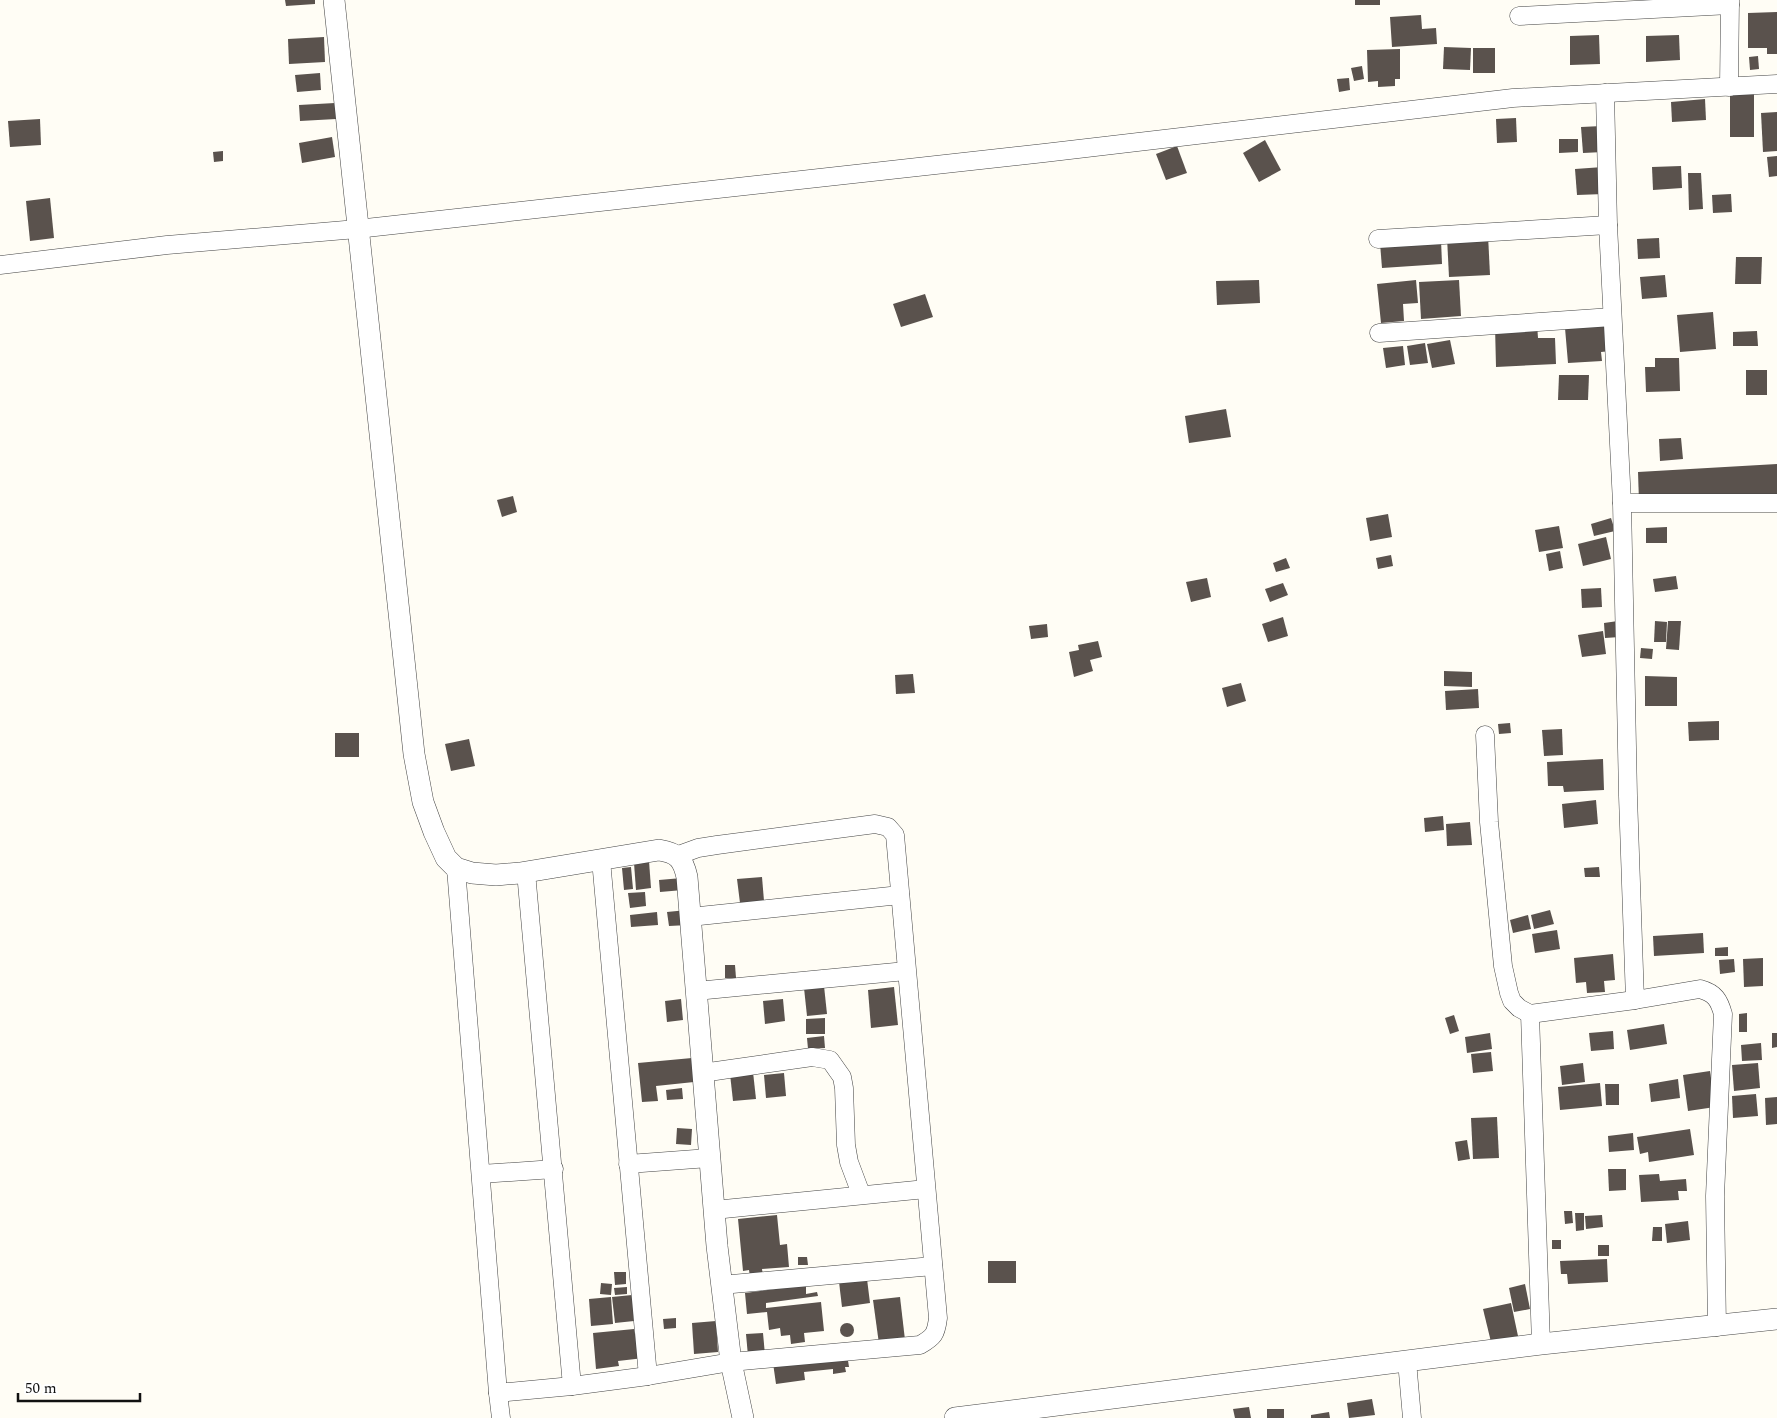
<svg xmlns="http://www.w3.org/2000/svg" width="1777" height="1418" font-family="Spectral,serif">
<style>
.building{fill:#5a524d}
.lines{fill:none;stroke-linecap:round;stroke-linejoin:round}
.minor-casing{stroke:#444;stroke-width:19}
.tertiary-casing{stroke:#444;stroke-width:22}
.minor{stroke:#fff;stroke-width:18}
.tertiary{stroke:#fff;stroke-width:21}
</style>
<rect width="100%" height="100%" fill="#fffdf5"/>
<!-- building -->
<g class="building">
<polygon points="285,0 315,0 315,4 286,6"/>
<rect x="1355" y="0" width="25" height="5"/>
<polygon points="1777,12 1777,54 1767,54 1767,48 1748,48 1748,13"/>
<polygon points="1421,15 1422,29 1436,28 1437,44 1392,47 1390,17"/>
<polygon points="1599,35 1600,64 1570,65 1570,36"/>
<polygon points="1679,35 1680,60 1646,62 1646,36"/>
<polygon points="324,37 325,62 289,64 288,39"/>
<polygon points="1444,47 1471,48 1470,70 1443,69"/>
<rect x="1473" y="48" width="22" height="25"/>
<polygon points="1400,49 1400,79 1395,79 1395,86 1378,87 1378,81 1368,82 1367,50"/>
<polygon points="1758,56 1759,69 1750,70 1749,57"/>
<polygon points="1362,66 1364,79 1354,81 1351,68"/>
<polygon points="320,73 321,90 297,92 295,75"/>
<polygon points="1349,78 1350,90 1339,92 1337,79"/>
<polygon points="1754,93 1754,137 1730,137 1730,94"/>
<polygon points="1705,99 1706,120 1672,122 1671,102"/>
<polygon points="335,103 336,119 300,121 299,105"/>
<polygon points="1777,112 1777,151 1763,152 1761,113"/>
<polygon points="1516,118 1517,142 1497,143 1496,119"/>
<polygon points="40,119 41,145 10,147 8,121"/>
<polygon points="1602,126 1603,152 1583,153 1581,127"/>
<polygon points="332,137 335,157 302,163 299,143"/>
<polygon points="1559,139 1578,139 1578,152 1559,153"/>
<polygon points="1265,140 1281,170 1259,182 1243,153"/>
<polygon points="1177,146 1187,173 1166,180 1156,154"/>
<polygon points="223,151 223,161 214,162 213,152"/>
<polygon points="1777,156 1777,176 1769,177 1767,157"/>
<polygon points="1681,166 1682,188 1653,190 1652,167"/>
<polygon points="1603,167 1604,194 1577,195 1575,169"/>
<polygon points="1688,173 1701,173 1703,209 1689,210"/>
<polygon points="1731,194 1732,212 1713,213 1712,195"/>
<polygon points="50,198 54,238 30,241 26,201"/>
<polygon points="1488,235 1490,275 1449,277 1447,237"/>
<polygon points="1659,238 1660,258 1638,259 1637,239"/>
<polygon points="1441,240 1442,264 1382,268 1380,243"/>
<polygon points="1736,257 1762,257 1761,284 1735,284"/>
<polygon points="1665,275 1667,297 1642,299 1640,277"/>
<polygon points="1259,280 1260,303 1217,305 1216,281"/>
<polygon points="1416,280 1418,303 1403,304 1404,321 1381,323 1377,284"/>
<polygon points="1459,280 1461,316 1421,319 1419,282"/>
<polygon points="925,294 933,317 901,327 893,304"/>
<polygon points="1713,312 1716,349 1680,352 1677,315"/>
<polygon points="1537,324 1538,338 1555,338 1556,364 1496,367 1495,326"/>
<polygon points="1609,325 1611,351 1601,352 1602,361 1568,363 1565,328"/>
<polygon points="1757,331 1758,346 1733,346 1733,332"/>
<polygon points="1450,340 1455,364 1432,368 1427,344"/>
<polygon points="1425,343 1428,363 1410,365 1407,346"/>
<polygon points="1403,346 1405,365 1386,368 1383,348"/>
<polygon points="1655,358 1679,358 1680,391 1646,392 1645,367 1655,367"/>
<rect x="1746" y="370" width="21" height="25"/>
<polygon points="1559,375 1589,375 1588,400 1558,400"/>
<polygon points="1226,409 1231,437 1189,443 1185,416"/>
<polygon points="1681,438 1683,459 1660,461 1659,439"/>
<polygon points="1777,464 1777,494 1639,502 1638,472"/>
<polygon points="513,496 517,512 502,517 497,500"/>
<polygon points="1388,514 1392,537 1370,541 1366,518"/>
<polygon points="1611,518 1615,531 1594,536 1591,524"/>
<polygon points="1559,526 1563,548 1539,552 1535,530"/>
<polygon points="1667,527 1667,543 1646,543 1646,528"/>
<polygon points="1606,537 1611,559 1583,566 1578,544"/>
<polygon points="1560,551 1563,568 1549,571 1546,554"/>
<polygon points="1391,555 1393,566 1378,569 1376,558"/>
<polygon points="1286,558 1290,568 1276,572 1273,563"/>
<polygon points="1676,576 1678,589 1655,592 1653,579"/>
<polygon points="1207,578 1211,597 1191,602 1186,582"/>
<polygon points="1283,583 1288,595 1270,602 1265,589"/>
<polygon points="1601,588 1602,607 1582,608 1581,589"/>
<polygon points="1283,617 1288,636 1268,642 1262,624"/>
<polygon points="1618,621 1620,637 1605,638 1604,623"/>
<polygon points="1655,621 1667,622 1666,642 1654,642"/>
<polygon points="1668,621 1681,621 1679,650 1666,649"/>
<polygon points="1047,624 1048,637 1031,639 1029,626"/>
<polygon points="1603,631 1606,654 1582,657 1578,635"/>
<polygon points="1098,641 1102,657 1090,660 1093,671 1074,677 1069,652 1079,650 1078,645"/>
<polygon points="1641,648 1653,649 1652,659 1640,658"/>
<polygon points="1444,671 1472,672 1472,687 1444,686"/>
<polygon points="913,674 915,693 896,694 895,675"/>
<polygon points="1645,676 1677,677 1677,706 1645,706"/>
<polygon points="1241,683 1246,701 1227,707 1222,688"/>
<polygon points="1478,689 1479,708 1446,710 1445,691"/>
<polygon points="1719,721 1719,740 1689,741 1688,722"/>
<polygon points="1510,723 1511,733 1499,734 1498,724"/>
<polygon points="1562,729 1563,755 1544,756 1542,730"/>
<rect x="335" y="733" width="24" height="24"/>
<polygon points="469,739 475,766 451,771 445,744"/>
<polygon points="1603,759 1604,790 1564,792 1563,786 1548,786 1547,762"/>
<polygon points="1596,800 1598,824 1564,828 1562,804"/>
<polygon points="1443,816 1444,830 1425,832 1424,818"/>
<polygon points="1470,822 1472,845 1447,846 1446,824"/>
<polygon points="649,861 651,888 636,890 634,863"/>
<polygon points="631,867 633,889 624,890 622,868"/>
<polygon points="1599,867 1600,877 1585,877 1584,868"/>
<polygon points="762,877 764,901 740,903 737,879"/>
<polygon points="682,878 683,890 660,892 659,880"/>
<polygon points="645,892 646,906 630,908 628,893"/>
<polygon points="687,910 688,925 669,926 667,912"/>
<polygon points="1550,910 1554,924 1534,929 1531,915"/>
<polygon points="657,912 658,925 631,927 630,915"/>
<polygon points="1528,915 1531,929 1513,933 1510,920"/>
<polygon points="1557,930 1560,949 1535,953 1532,934"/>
<polygon points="1703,933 1704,953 1654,956 1653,936"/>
<polygon points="1728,947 1728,956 1715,956 1715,948"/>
<polygon points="1613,954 1615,980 1604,981 1605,992 1587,993 1586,982 1576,983 1574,958"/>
<polygon points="1763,958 1763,986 1744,987 1743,959"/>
<polygon points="1734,959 1735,972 1720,974 1719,960"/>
<polygon points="725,965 735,965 736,978 725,978"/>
<polygon points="824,986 827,1014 807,1016 804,988"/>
<polygon points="894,987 898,1025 871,1028 868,990"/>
<polygon points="681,999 683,1020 667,1022 665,1001"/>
<polygon points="783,999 785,1021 765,1024 763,1001"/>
<polygon points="1747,1013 1747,1032 1739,1032 1739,1014"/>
<polygon points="1454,1015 1459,1031 1450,1034 1445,1018"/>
<polygon points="825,1018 825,1034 806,1034 806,1019"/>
<polygon points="1664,1024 1667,1044 1630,1050 1627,1030"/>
<polygon points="1613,1031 1614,1049 1591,1051 1589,1033"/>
<polygon points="1490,1033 1492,1049 1467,1053 1465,1037"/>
<polygon points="1772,1033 1777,1033 1777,1047 1772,1048"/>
<polygon points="824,1036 825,1048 808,1049 807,1038"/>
<polygon points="1761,1043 1762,1060 1742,1061 1741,1045"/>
<polygon points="1491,1052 1493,1071 1473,1073 1471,1054"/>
<polygon points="692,1058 694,1082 656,1086 658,1101 642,1102 638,1063"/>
<polygon points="1583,1063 1585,1082 1562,1085 1560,1066"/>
<polygon points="1758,1063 1760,1088 1734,1091 1732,1065"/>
<polygon points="1710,1071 1715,1107 1688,1111 1683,1075"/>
<polygon points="753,1072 756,1099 733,1101 730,1074"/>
<polygon points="784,1073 786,1096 766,1098 764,1075"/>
<polygon points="1678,1079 1680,1098 1651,1102 1649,1084"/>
<polygon points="1600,1083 1602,1106 1560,1110 1558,1087"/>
<polygon points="1605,1084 1619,1084 1619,1105 1606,1105"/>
<polygon points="682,1088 683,1099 667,1100 666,1090"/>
<polygon points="1756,1094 1758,1116 1733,1118 1732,1096"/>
<polygon points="1777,1097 1777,1124 1766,1125 1765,1098"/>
<polygon points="1497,1117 1499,1158 1473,1159 1471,1118"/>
<polygon points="677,1128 692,1129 691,1145 676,1144"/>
<polygon points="1690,1129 1694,1155 1649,1162 1648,1152 1640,1154 1637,1137"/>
<polygon points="1633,1133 1634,1150 1609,1152 1608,1136"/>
<polygon points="1467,1140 1470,1159 1458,1161 1455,1142"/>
<polygon points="1608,1169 1626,1169 1626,1190 1609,1191"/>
<polygon points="1659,1174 1660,1181 1686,1179 1687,1191 1678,1191 1679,1200 1641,1202 1639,1175"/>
<polygon points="1564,1211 1572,1211 1573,1223 1565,1224"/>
<polygon points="1575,1213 1584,1213 1584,1230 1576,1231"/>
<polygon points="777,1215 780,1245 787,1244 789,1267 762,1269 763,1276 750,1277 749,1270 743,1271 738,1219"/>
<polygon points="1602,1215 1603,1227 1586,1229 1585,1216"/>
<polygon points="1688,1221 1690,1240 1667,1243 1665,1224"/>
<polygon points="1653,1227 1662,1227 1662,1241 1652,1241"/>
<rect x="1552" y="1240" width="9" height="9"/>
<rect x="1598" y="1245" width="11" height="11"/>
<polygon points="798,1257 807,1257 808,1265 798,1265"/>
<polygon points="1607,1259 1608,1282 1568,1284 1567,1274 1561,1274 1560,1261"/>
<rect x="988" y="1261" width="28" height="22"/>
<polygon points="614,1272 626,1272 626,1284 615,1285"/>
<polygon points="867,1279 870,1303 842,1307 839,1282"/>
<polygon points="601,1283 612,1284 611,1295 600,1294"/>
<polygon points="1525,1284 1530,1309 1514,1312 1509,1288"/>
<polygon points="806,1285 806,1294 817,1292 818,1296 766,1303 766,1308 821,1302 824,1331 804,1333 805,1342 791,1344 790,1335 781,1336 780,1328 769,1330 767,1312 747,1314 745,1293"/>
<polygon points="627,1287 627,1294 615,1295 614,1288"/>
<polygon points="632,1295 634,1321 615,1323 612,1297"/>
<polygon points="611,1297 613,1324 591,1326 589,1299"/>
<polygon points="900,1297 905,1340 879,1344 873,1300"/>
<polygon points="1511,1303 1518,1336 1491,1342 1483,1309"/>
<polygon points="676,1318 676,1328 664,1329 663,1319"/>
<polygon points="716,1321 718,1352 694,1354 692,1323"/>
<circle cx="847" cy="1330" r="7"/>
<polygon points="634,1329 635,1334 641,1334 644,1358 618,1361 619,1366 596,1369 593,1333"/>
<polygon points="763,1333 765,1355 748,1356 746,1334"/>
<polygon points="847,1354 849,1367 845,1367 846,1372 833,1374 833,1369 804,1372 805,1380 776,1384 773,1363"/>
<polygon points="1372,1399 1375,1415 1349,1418 1347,1403"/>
<polygon points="1249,1407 1251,1418 1235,1418 1233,1409"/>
<rect x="1267" y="1409" width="17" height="9"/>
<polygon points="1329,1412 1330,1418 1311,1418 1311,1415"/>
</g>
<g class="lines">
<!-- minor casing -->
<g class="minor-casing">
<g id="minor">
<polyline points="1519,16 1730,5"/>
<polyline points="1729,87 1730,0"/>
<polyline points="1605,93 1608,225 1622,503 1628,796 1635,1000"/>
<polyline points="1378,239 1608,225"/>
<polyline points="0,265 167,245 357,229 1044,153 1513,98 1777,84"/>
<polyline points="1379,333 1612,317"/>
<polyline points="1622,503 1777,503"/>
<path d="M1485 735 1489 822 1503 966 1509 993 1512 1001 1519 1008 1530 1014 1635 1000 1700 989C1715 993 1719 1000 1723 1014L1715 1196 1717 1327"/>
<polyline points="601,860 648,1376"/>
<path d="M456 868 498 1393 572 1386 648 1376 731 1362 920 1345C934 1337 936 1334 938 1318L895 835 888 827 875 824 717 845 698 848 676 856"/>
<polyline points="526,872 572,1386"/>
<polyline points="690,917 900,895"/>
<polyline points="696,991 906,971"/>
<polyline points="1530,1014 1541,1344"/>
<polyline points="702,1073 812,1057 830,1060 842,1077 844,1088 846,1145 849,1162 861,1194"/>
<polyline points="628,1164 709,1158"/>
<polyline points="481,1174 554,1169"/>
<polyline points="714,1210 926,1189"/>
<polyline points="721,1285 933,1266"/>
<polyline points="1407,1361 1412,1418"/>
<polyline points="498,1393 501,1418"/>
</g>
</g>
<!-- tertiary casing -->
<g class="tertiary-casing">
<g id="tertiary">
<path d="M334 0 414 754 423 802 434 832 446 858 456 868 472 873 496 875 520 873 659 850C678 853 683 859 687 877L717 1246 731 1362 743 1418"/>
<polyline points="955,1418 1541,1344 1777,1319"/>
</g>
</g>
<!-- minor -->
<use href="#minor" class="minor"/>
<!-- tertiary -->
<use href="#tertiary" class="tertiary"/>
</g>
<!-- scale -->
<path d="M18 1393v8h122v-8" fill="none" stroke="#111111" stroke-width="2.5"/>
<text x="25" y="1393" font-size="15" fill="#111111" stroke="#ffffff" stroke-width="4" paint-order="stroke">50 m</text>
</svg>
